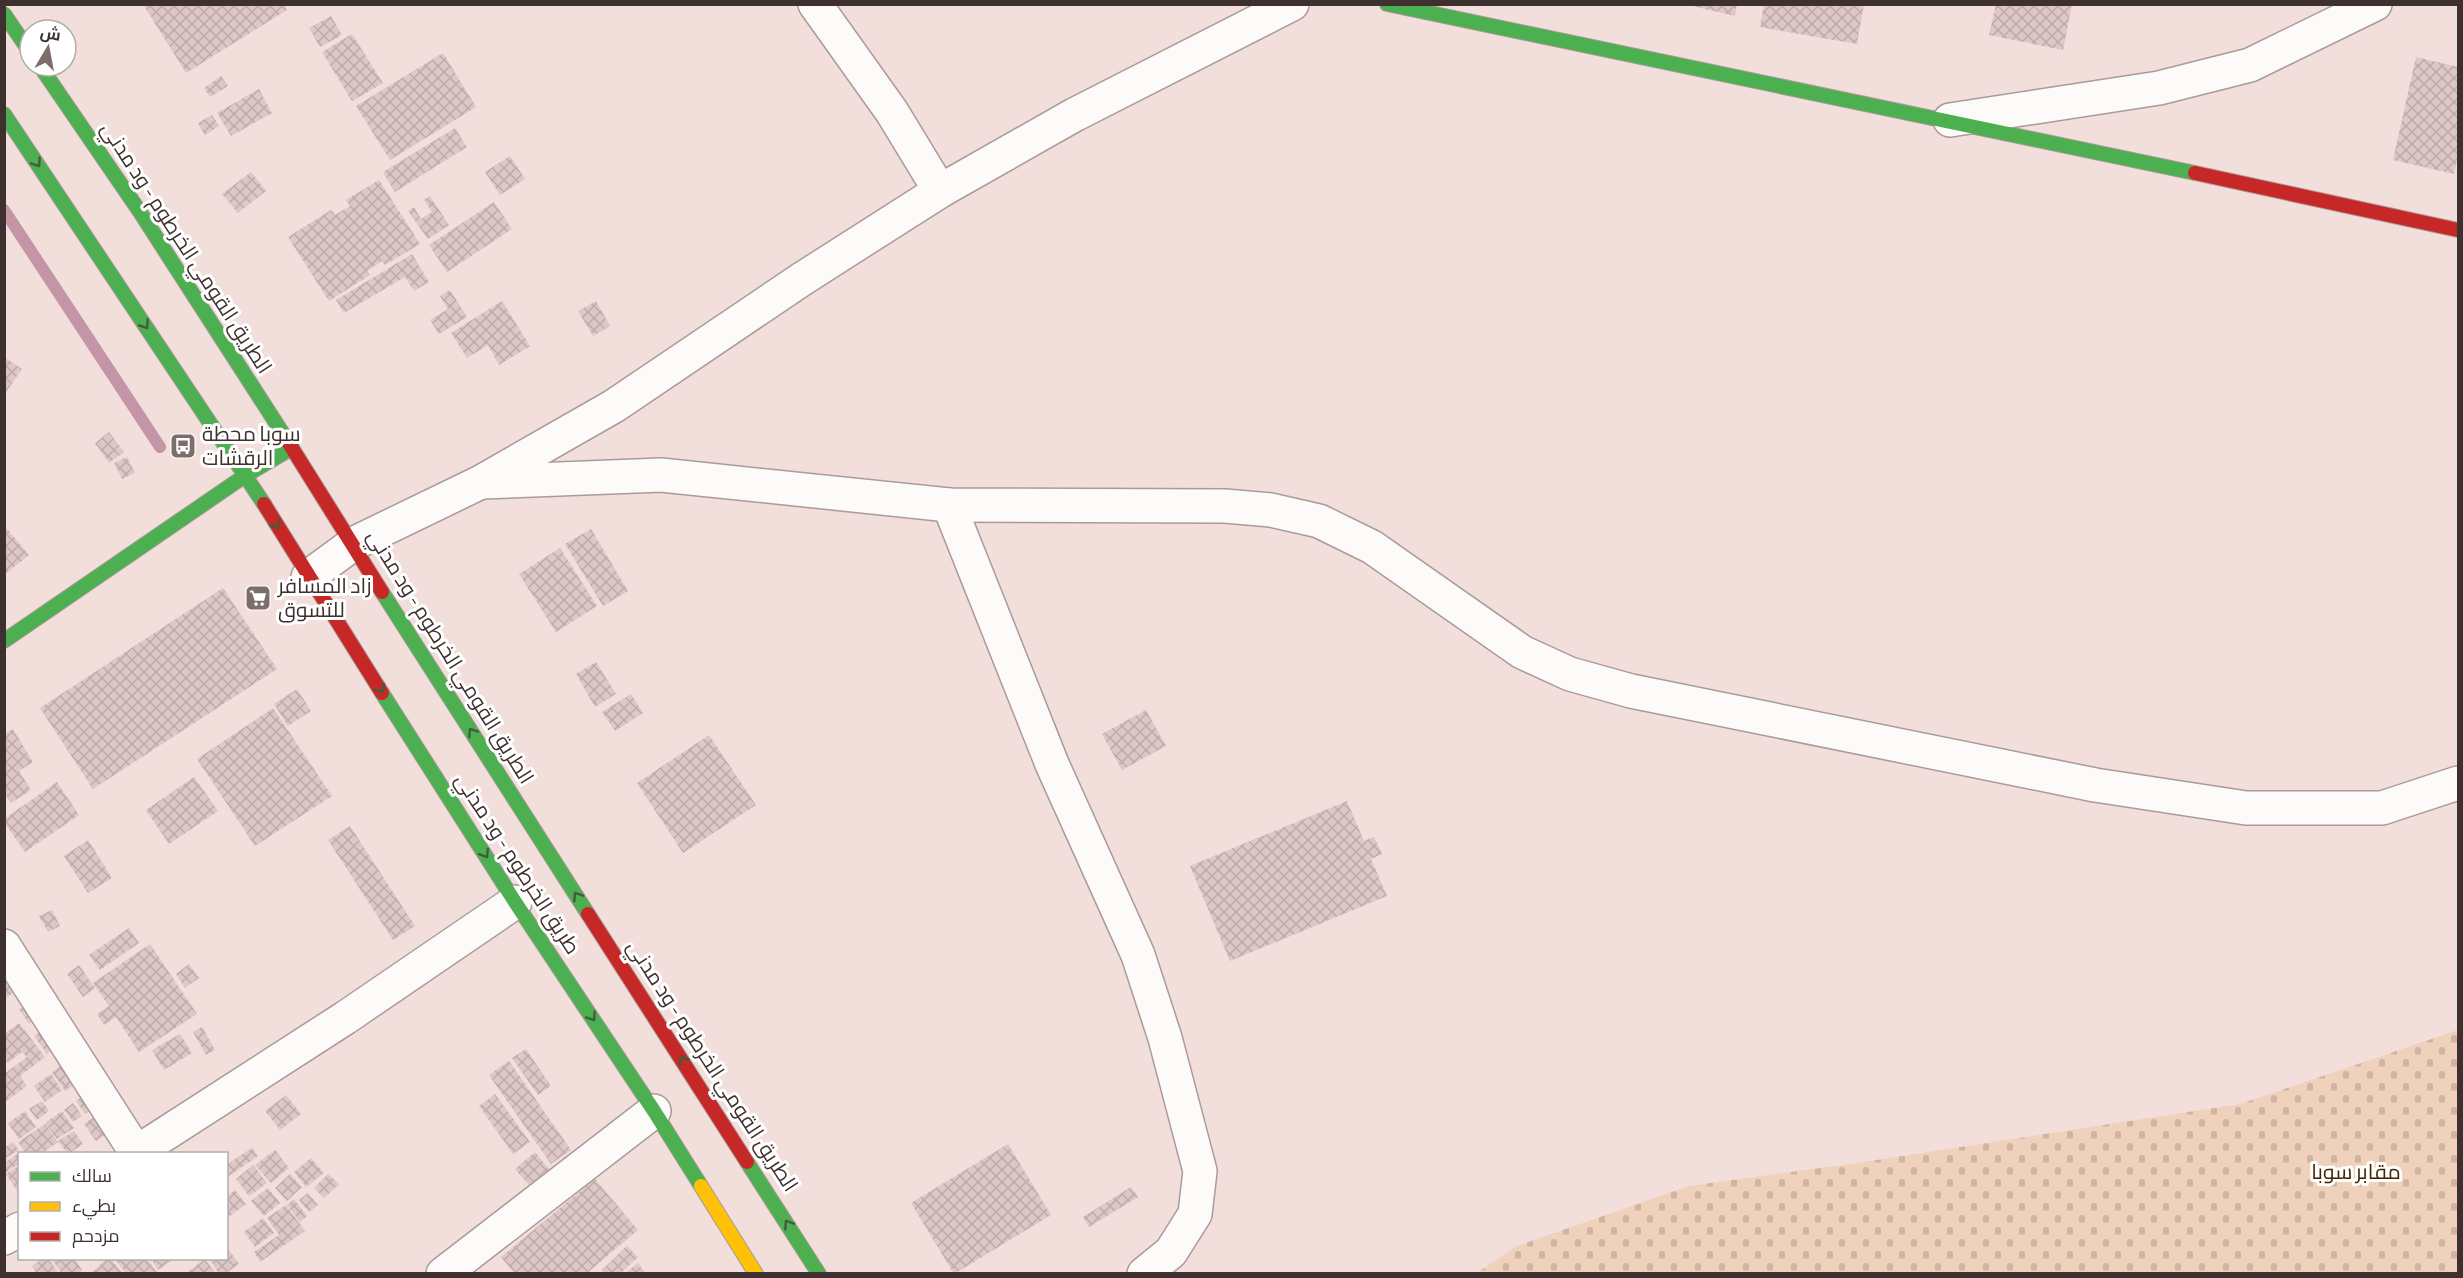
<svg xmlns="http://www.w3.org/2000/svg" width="2463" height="1278" font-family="'Sofia Sans Condensed',Cairo,sans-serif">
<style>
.cemetery{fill:url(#cemetery-stones)}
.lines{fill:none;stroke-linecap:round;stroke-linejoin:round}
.stream{stroke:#c395a6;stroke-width:12}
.building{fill:url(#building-cross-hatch)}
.street-casing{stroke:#aa9b99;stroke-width:36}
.fast-casing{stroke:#aa9b99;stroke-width:16}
.slow-casing{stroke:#aa9b99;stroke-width:16}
.jam-casing{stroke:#aa9b99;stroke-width:16}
.street{stroke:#fdfafa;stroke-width:33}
.fast{stroke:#4caf50;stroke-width:14}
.slow{stroke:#ffc107;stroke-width:14}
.jam{stroke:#c62828;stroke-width:14}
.oneway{stroke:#435c3b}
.labels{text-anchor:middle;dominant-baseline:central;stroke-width:6;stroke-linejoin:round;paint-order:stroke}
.street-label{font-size:21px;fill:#3e302f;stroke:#fff}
.poi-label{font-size:21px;fill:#3e302f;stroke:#fff;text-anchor:start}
.park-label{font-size:21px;fill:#432402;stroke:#fff}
</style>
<defs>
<pattern id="cemetery-stones" width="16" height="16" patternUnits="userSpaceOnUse" patternTransform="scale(1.5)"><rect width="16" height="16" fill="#f0d1bc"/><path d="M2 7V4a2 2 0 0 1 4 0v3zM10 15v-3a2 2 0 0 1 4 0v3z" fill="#cfb4a2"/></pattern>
<pattern id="building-cross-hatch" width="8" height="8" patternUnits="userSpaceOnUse" patternTransform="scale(1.5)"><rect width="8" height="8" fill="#ddc7c7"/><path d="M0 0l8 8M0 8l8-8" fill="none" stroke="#bfabab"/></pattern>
</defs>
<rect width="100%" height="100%" fill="#f2dedb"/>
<!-- cemetery -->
<polygon class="cemetery" points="2458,1030 2458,1273 1477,1273 1517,1246 1689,1186 1857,1163 2240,1104"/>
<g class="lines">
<!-- stream -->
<polyline class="stream" points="4,210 160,447"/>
</g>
<!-- building -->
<g class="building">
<polygon points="143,4 284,4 287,10 186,73"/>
<polygon points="1684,4 1737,4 1735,16"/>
<polygon points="1764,4 1864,4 1857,44 1760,27"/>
<polygon points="1996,4 2072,4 2063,50 1989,35"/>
<polygon points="331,16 342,35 320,47 309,28"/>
<polygon points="352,34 383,83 352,101 322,52"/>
<polygon points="443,53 476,107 390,160 356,106"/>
<polygon points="2416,57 2458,67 2458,155 2454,174 2393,160"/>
<polygon points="221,76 228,86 210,97 204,88"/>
<polygon points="259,89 272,113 231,136 217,113"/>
<polygon points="212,115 219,126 205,135 198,123"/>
<polygon points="455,128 467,147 395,192 383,172"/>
<polygon points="510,156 525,179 500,195 485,172"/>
<polygon points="251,172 266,191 238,213 222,194"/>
<polygon points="379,180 420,244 385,265 382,261 367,271 370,275 329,301 288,237 331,210 335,215 350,206 346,200"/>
<polygon points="430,196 449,225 428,239 408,211 414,207 421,219 432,212 424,200"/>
<polygon points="494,202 512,229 447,272 429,245"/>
<polygon points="412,254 429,282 414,291 405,277 344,313 336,300"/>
<polygon points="450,290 467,317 439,334 430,320 448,309 440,296"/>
<polygon points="502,301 530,346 499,365 488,345 467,358 451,333"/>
<polygon points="596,301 610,326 593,336 578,311"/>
<polygon points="4,357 22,369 4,395"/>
<polygon points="109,432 124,452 109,463 95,443"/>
<polygon points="127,457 135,473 122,479 114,463"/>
<polygon points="4,525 29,555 4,575"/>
<polygon points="591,529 628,591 603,606 565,544"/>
<polygon points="560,548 597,606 556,632 519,574"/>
<polygon points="223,588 277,669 93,789 40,708"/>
<polygon points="596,662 616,694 595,707 576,674"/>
<polygon points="297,689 311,711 288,726 274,704"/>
<polygon points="631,694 643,713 615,731 602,712"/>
<polygon points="273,708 332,796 255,846 197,759"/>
<polygon points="1146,710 1166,746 1122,770 1102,734"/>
<polygon points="13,729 33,762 19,771 31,790 11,803 4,793 4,734"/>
<polygon points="709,735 756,805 683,853 637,783"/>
<polygon points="194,777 218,811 169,844 146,810"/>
<polygon points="57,782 79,815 25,852 4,822 4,819"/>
<polygon points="1347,801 1364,841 1374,837 1382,854 1371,859 1387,896 1230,961 1190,866"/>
<polygon points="350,826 415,926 393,940 328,840"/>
<polygon points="88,840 112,878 88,893 64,856"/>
<polygon points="52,910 60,926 48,932 39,916"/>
<polygon points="129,928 139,943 100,970 89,955"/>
<polygon points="150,944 197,1014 139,1052 116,1017 104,1025 97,1014 109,1006 93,983"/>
<polygon points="189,964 199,978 185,988 176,974"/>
<polygon points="79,965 95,988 83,997 67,974"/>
<polygon points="4,968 24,986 4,999"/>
<polygon points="30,1002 40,1016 29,1024 19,1009"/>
<polygon points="19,1023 45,1057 20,1076 27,1086 4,1103 4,1074 27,1057 22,1052 8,1063 4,1058 4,1034"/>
<polygon points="47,1027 59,1045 47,1054 34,1036"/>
<polygon points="202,1027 215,1050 206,1055 193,1032"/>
<polygon points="180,1034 192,1053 164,1070 152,1050"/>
<polygon points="526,1049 551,1086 538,1095 512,1058"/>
<polygon points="68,1061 81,1080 65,1091 52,1072"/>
<polygon points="509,1061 571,1150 551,1164 489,1075"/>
<polygon points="51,1074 62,1090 45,1102 34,1086"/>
<polygon points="89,1091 99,1105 85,1114 76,1101"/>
<polygon points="495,1094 530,1142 513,1154 479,1106"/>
<polygon points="286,1095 301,1114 280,1130 265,1111"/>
<polygon points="42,1101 49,1111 37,1120 29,1109"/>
<polygon points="73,1103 82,1116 73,1122 64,1110"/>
<polygon points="105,1109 117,1126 96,1141 84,1124"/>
<polygon points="25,1111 36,1127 19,1139 8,1123"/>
<polygon points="62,1111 74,1128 57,1139 45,1123"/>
<polygon points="45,1124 58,1142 41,1154 26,1154 18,1142"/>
<polygon points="74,1131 83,1144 68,1154 58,1141"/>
<polygon points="13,1142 19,1150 4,1159 4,1148"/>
<polygon points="1008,1144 1051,1215 954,1274 911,1203"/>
<polygon points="252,1148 258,1156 229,1176 226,1165"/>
<polygon points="275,1150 289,1168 271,1183 255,1165"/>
<polygon points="535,1152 549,1169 529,1185 515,1169"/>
<polygon points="19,1153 20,1163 5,1173 4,1163"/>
<polygon points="311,1158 324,1173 306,1187 294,1172"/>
<polygon points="20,1165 20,1189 17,1191 6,1174"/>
<polygon points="253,1165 267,1183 249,1196 236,1179"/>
<polygon points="290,1174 302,1187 287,1201 275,1188"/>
<polygon points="328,1174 339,1184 324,1198 314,1188"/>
<polygon points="595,1179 638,1230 586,1274 515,1274 501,1257"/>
<polygon points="1131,1187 1138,1197 1089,1227 1083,1217"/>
<polygon points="268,1188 280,1203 264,1216 251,1201"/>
<polygon points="235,1190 246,1204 226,1219 226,1197"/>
<polygon points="308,1193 318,1205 309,1212 299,1200"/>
<polygon points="294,1199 307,1216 300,1222 287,1205"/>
<polygon points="286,1205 305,1231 260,1262 254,1252 279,1235 267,1218"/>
<polygon points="263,1218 274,1233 255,1247 244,1232"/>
<polygon points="226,1246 239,1264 225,1274 219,1274 209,1258 226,1258"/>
<polygon points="627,1246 638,1257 620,1274 605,1274 602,1270"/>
<polygon points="43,1258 48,1258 59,1274 37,1274 32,1266"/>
<polygon points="51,1258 74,1258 82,1270 78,1274 62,1274"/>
<polygon points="108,1258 110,1258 123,1274 90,1274"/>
<polygon points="114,1258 146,1258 157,1272 127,1274"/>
<polygon points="151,1258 175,1258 158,1270"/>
<polygon points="205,1259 216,1274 185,1274"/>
<polygon points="638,1263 646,1274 624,1274"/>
</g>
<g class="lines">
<!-- street casing -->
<g class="street-casing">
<g id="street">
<polyline points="815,4 892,112 940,191"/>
<polyline points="1950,120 2159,88 2250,65 2375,4"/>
<polyline points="481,482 661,475 949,505 1225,506 1271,510 1319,521 1372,547 1522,652 1570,674 1631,691 2095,785 2246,808 2382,808 2458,783"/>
<polyline points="949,505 1052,764 1138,955 1165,1038 1200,1171 1195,1214 1171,1252 1144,1274"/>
<polyline points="308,577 353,544 481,482 614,406 802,279 940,191 1074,115 1292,4"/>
<polyline points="4,946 136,1152"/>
<polyline points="134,1154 345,1018 515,902"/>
<polyline points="4,1238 20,1229"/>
<polyline points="443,1274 654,1111"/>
</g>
</g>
<!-- fast casing -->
<g class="fast-casing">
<g id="fast">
<polyline points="1387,4 2195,173"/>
<polyline points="4,14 30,52"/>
<polyline points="40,66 140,212 287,440"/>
<polyline points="4,114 264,504"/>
<polyline points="382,592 588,914"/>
<polyline points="4,641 246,475 292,448"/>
<polyline points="382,693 515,902 654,1111 701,1186"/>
<polyline points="747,1162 819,1274"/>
</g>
</g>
<!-- slow casing -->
<g class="slow-casing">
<polyline id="slow" points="701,1186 756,1274"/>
</g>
<!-- jam casing -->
<g class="jam-casing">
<g id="jam">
<polyline points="2195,173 2458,230"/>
<polyline points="287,440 382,592"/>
<polyline points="264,504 382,693"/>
<polyline points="588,914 747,1162"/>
</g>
</g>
<!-- street -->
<use href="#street" class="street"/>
<!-- fast -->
<use href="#fast" class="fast"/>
<!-- slow -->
<use href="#slow" class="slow"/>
<!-- jam -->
<use href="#jam" class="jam"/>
</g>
<!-- one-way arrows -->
<defs><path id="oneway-chevron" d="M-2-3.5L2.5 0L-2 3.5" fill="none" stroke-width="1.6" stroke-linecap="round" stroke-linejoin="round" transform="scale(1.5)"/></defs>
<g class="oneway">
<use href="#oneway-chevron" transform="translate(37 163) rotate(56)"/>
<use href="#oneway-chevron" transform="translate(145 325) rotate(56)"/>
<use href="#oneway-chevron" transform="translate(276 525) rotate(59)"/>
<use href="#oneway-chevron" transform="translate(381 689) rotate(57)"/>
<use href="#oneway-chevron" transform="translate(472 732) rotate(-123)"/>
<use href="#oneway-chevron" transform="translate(485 854) rotate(58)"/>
<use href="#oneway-chevron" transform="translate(577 896) rotate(-123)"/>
<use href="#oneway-chevron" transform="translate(592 1017) rotate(56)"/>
<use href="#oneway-chevron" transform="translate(683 1060) rotate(-123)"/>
<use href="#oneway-chevron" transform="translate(788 1224) rotate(-123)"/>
</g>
<!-- icons -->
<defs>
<g id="bus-square" transform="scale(1.35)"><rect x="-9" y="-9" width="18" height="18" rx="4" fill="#7d6d6b" stroke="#fff"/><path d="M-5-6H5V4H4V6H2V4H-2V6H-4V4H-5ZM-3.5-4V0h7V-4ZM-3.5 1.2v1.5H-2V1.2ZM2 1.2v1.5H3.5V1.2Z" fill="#fff"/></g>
<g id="supermarket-square" transform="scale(1.35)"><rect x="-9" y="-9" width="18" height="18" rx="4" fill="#7d6d6b" stroke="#fff"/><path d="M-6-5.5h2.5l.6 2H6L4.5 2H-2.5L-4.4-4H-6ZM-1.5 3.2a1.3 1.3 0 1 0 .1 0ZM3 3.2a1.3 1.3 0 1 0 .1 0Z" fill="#fff"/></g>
</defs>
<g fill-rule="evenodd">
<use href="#bus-square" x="183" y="446"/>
<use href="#supermarket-square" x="258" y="598"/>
</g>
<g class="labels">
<!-- street labels -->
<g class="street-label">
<text transform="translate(186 248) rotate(57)">الطريق القومي الخرطوم - ود مدني</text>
<text transform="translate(450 657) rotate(58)">الطريق القومي الخرطوم - ود مدني</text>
<text transform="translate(517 864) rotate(57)">طريق الخرطوم - ود مدني</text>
<text transform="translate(712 1066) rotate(57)">الطريق القومي الخرطوم - ود مدني</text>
</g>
<!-- poi labels -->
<g class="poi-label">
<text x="202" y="434">سوبا محطة<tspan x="202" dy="24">الرقشات</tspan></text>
<text x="278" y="586">زاد المسافر<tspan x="278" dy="24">للتسوق</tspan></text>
</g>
<!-- park labels -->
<g class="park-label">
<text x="2356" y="1172">مقابر سوبا</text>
</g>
</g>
<!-- border -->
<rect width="2463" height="1278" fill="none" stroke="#3e302f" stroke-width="12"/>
<!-- legend -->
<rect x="18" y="1152" width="210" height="108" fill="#ffffff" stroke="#b2acac" stroke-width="1.5"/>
<rect x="30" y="1172" width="30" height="9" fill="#4caf50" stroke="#b2acac" stroke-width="1.5"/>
<text x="72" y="1182" font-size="18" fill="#3e302f">سالك</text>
<rect x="30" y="1202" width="30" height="9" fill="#ffc107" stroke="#b2acac" stroke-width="1.5"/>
<text x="72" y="1212" font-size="18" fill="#3e302f">بطيء</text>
<rect x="30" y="1232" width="30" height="9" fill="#c62828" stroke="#b2acac" stroke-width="1.5"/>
<text x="72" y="1242" font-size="18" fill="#3e302f">مزدحم</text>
<!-- north arrow -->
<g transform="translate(48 48) rotate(10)"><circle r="28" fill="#ffffff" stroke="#b2acac" stroke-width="1.5"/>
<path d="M0-4.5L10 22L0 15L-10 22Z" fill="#7d6d6b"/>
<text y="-9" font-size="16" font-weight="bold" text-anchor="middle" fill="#3e302f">ش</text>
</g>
</svg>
